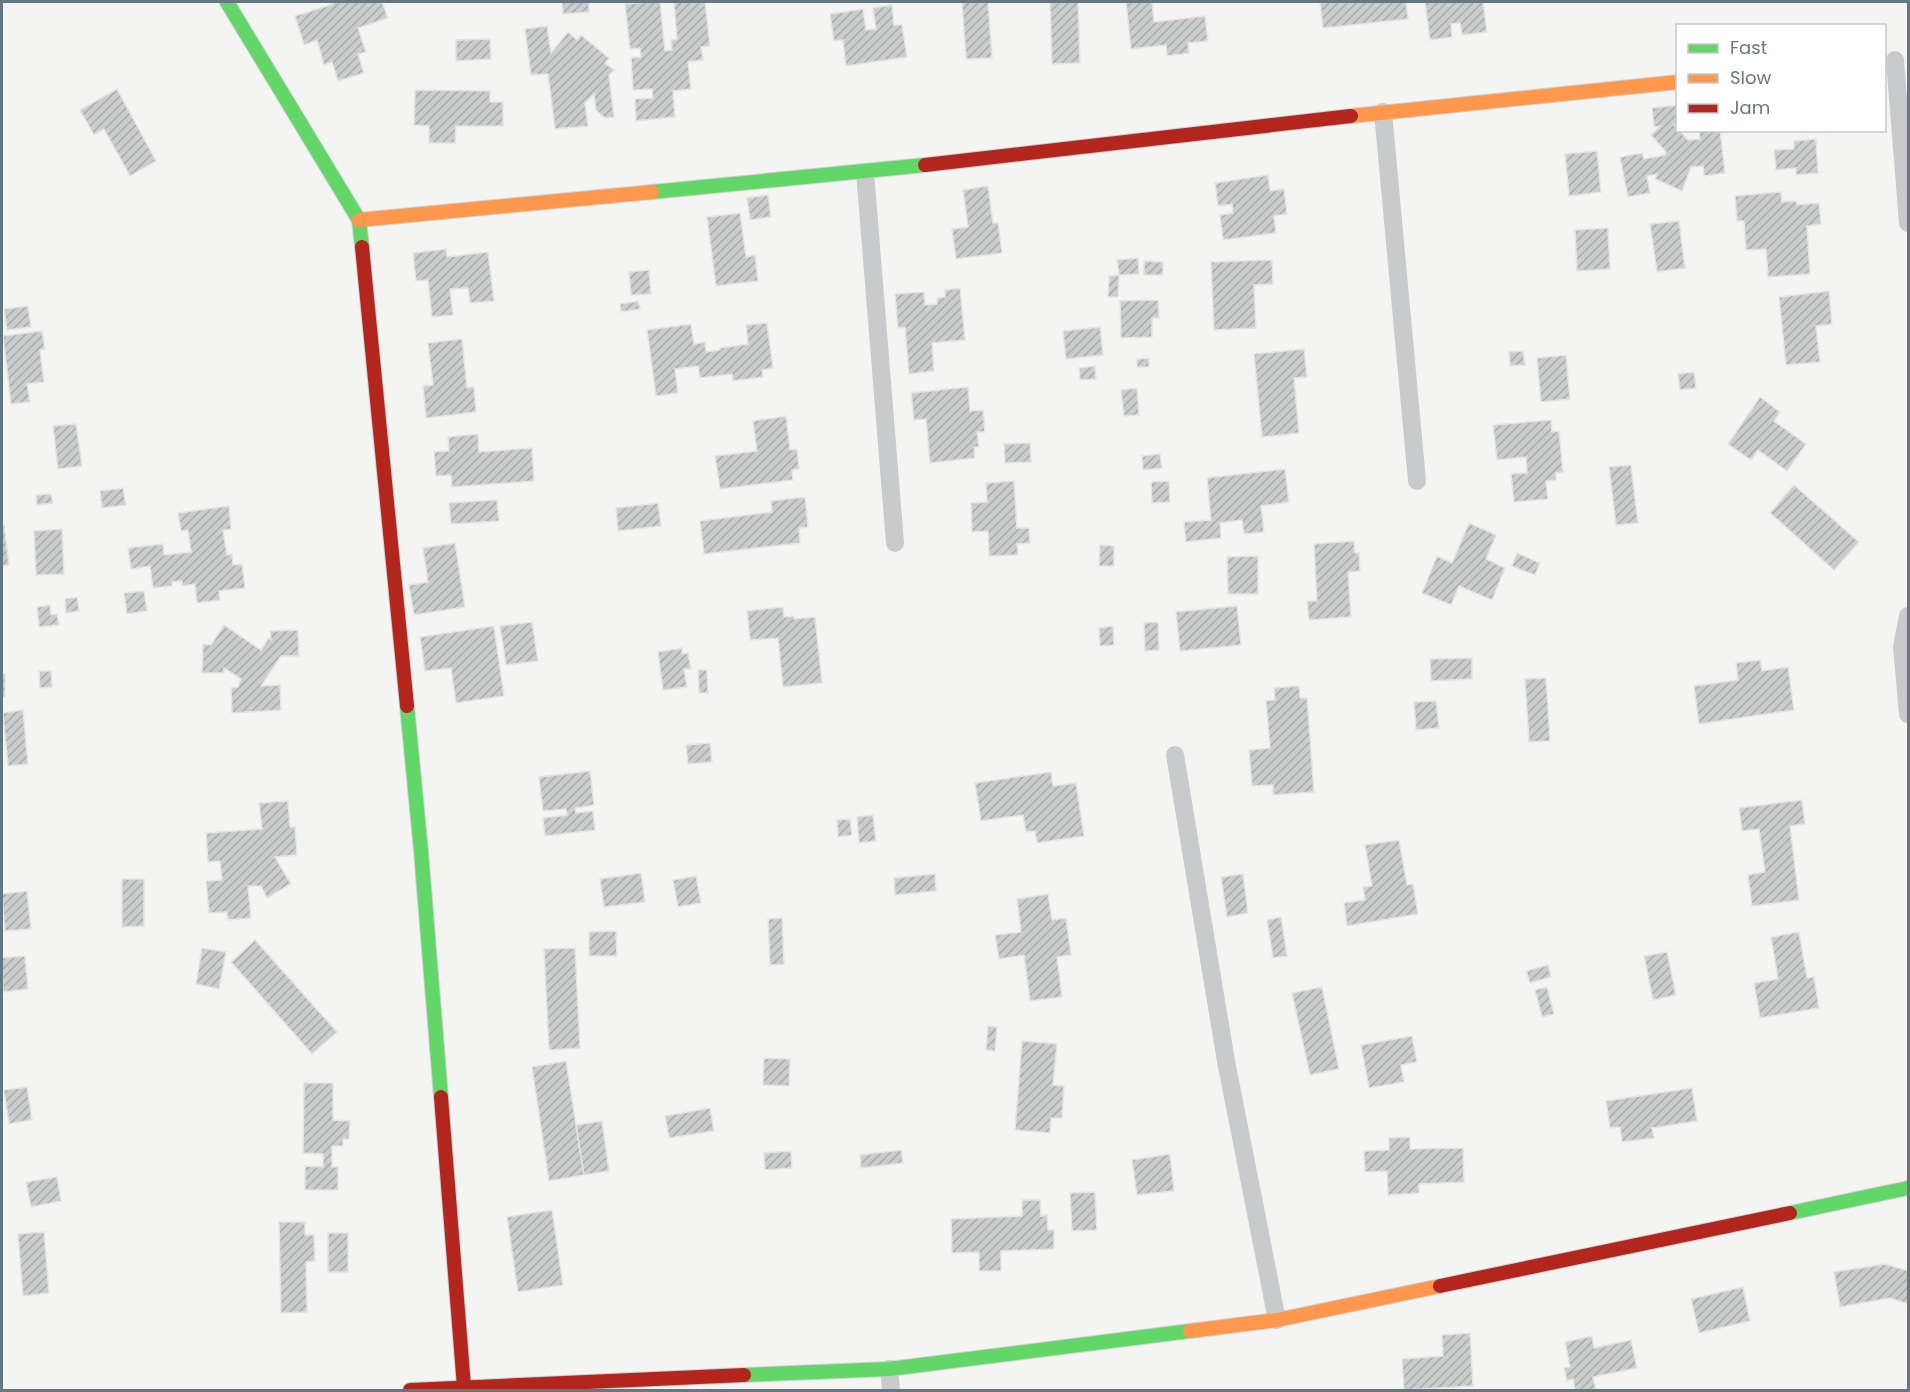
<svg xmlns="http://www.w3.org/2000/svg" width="1910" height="1392" font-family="Poppins,sans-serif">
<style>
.building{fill:url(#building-hatch);stroke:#e4e4e2;stroke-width:1.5}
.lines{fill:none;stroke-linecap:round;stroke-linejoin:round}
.fast-casing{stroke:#d1d2d3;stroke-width:16}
.slow-casing{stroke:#d1d2d3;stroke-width:16}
.jam-casing{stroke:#d1d2d3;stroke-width:16}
.street{stroke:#c9cacb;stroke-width:18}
.fast{stroke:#63d668;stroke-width:14}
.slow{stroke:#ff974d;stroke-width:14}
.jam{stroke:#b3261e;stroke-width:14}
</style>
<defs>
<pattern id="building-hatch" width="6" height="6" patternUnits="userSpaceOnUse" patternTransform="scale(1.5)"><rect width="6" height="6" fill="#cbcdcd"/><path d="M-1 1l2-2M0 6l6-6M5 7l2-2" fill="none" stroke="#a8abac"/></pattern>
</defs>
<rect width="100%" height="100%" fill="#f4f4f3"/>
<!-- building -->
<g class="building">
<polygon points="332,2 382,2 388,18 358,28 366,52 358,54 364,73 338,81 332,62 324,65 317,40 304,45 295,16 333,4"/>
<polygon points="551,2 589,2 589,12 563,14 562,2"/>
<polygon points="648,2 660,2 665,51 672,50 671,40 677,39 674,2 705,2 710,46 701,47 703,60 688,62 691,89 673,91 675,117 636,121 635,99 653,98 652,89 633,90 631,58 641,57 640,48 630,49 625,4"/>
<polygon points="962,2 988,2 992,58 966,59"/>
<polygon points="1050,2 1078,2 1080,63 1052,64"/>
<polygon points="1126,2 1152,2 1154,22 1205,16 1208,41 1188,43 1189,53 1167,56 1166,45 1131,49"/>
<polygon points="1320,2 1406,2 1408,19 1323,28"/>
<polygon points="1425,2 1483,2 1487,32 1462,35 1460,23 1451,24 1452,37 1430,40"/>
<polygon points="892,5 894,25 902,25 907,57 846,66 843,40 834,41 830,14 863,9 866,30 876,29 873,8"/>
<polygon points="547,26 551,53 568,32 577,40 581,35 609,58 605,63 614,70 609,75 614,117 605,118 596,110 594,94 585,103 588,126 555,129 548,74 531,75 525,29"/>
<polygon points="490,39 491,59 456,61 456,40"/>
<polygon points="117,89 156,161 130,176 104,129 94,135 80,110"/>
<polygon points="415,90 490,91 490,102 503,102 503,126 456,126 455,143 429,143 429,126 414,125"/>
<polygon points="1678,105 1678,125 1674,125 1688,140 1700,139 1699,130 1720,130 1725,173 1704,176 1703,166 1691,167 1682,191 1655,179 1657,174 1647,176 1650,193 1628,197 1620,157 1642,153 1644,159 1665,155 1666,152 1651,135 1660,126 1654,127 1652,108"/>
<polygon points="1816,139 1818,173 1796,175 1796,168 1776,170 1774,150 1794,149 1794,141"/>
<polygon points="1597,151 1601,192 1569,196 1565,154"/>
<polygon points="1268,175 1270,191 1284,189 1287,214 1274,216 1276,233 1223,240 1220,215 1233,213 1232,204 1218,206 1215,183"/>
<polygon points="988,186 993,223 998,223 1002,253 956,259 952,229 968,227 963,190"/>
<polygon points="1781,192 1782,202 1796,201 1797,205 1819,203 1821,224 1807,226 1810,274 1768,277 1766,249 1746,250 1744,221 1737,221 1735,196"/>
<polygon points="768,195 771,217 750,220 747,198"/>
<polygon points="740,213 746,257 755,255 758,281 716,286 707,217"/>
<polygon points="1679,221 1685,268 1657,272 1650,224"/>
<polygon points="1608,228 1610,269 1577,271 1575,230"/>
<polygon points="446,249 447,257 488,252 494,301 470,303 468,288 450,289 453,315 432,317 428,280 416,281 413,253"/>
<polygon points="1138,258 1139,274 1119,275 1117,260"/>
<polygon points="1272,260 1273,284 1254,285 1256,328 1214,330 1211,262"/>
<polygon points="1144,261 1163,262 1163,275 1144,275"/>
<polygon points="649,270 651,294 631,295 629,272"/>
<polygon points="1119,275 1118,297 1108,297 1109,276"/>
<polygon points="960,288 965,340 932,343 934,371 909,374 905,327 898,328 895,294 924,292 925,305 937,304 937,298 945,297 945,290"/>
<polygon points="1829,291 1832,324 1816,326 1820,362 1786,365 1779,297"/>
<polygon points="1158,300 1159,318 1152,318 1152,337 1121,338 1120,301"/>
<polygon points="638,301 640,309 621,312 620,304"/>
<polygon points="28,306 31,327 7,330 4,309"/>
<polygon points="767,323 773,368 762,370 763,377 733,381 732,374 700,378 698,366 675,369 678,393 656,396 647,330 691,324 694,344 705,342 706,352 720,350 720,348 748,344 746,325"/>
<polygon points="1100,327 1103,355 1066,359 1063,331"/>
<polygon points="42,331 45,349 40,350 44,382 27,384 30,402 11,404 3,336"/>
<polygon points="462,339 467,388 474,387 476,412 426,418 423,386 433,385 428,343"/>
<polygon points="1304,349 1307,377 1294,378 1299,433 1262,437 1254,354"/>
<polygon points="1523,351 1525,365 1510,366 1509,352"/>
<polygon points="1566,355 1570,399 1541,402 1537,358"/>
<polygon points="1149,358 1149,367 1137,367 1137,359"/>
<polygon points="1095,366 1096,379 1080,380 1079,368"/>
<polygon points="1694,372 1696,388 1680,390 1678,374"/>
<polygon points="968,387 970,411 983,410 985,432 977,432 979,447 974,447 975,458 930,463 926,419 914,420 911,393"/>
<polygon points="1137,388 1139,415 1124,416 1121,390"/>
<polygon points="1760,397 1780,412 1774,421 1806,444 1787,471 1758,450 1751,460 1728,444"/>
<polygon points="786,416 790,450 797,449 799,469 792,470 793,480 720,489 715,456 757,451 753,421"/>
<polygon points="1551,420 1552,432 1559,431 1563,472 1556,473 1556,480 1546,481 1548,499 1514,502 1511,474 1527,473 1526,457 1497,460 1493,425"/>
<polygon points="76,424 82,466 58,469 53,426"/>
<polygon points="478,434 479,452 532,448 534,481 452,487 451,475 436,476 434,452 449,451 448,437"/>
<polygon points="1030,443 1031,462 1005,463 1004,444"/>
<polygon points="1160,454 1162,468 1143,470 1142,456"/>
<polygon points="1631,465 1638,523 1616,525 1609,467"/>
<polygon points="1285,469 1289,502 1261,506 1264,532 1244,534 1242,520 1220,523 1221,538 1186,542 1184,522 1211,520 1207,478"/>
<polygon points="1014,481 1017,528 1029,528 1030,543 1017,544 1018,555 989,556 988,531 972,532 971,503 987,502 986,483"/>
<polygon points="1169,481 1170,502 1152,503 1151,482"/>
<polygon points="1794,485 1859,542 1834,570 1770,513"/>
<polygon points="123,488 126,505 102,508 100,491"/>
<polygon points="51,494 53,503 37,505 36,495"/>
<polygon points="805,497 808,527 799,528 800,543 704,554 700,521 772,512 771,501"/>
<polygon points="497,500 499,521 451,524 449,503"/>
<polygon points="658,503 661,526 618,531 616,508"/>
<polygon points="229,506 231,529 223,530 227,555 232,554 233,565 242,564 245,588 219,591 220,600 197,603 195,584 182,586 182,581 172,582 172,586 153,588 150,566 131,569 128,548 163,544 164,555 191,552 188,530 181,531 178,513"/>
<polygon points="1469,523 1496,535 1486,559 1505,568 1492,600 1459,586 1451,605 1422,593 1437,556 1452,563"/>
<polygon points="2,525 4,525 9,565 2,566"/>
<polygon points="62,529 64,574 36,575 34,531"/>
<polygon points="1354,541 1355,553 1359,553 1360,571 1348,572 1351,617 1309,620 1307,601 1317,601 1314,544"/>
<polygon points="455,543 465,607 414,615 409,585 428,582 423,548"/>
<polygon points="1100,545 1114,546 1114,566 1099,566"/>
<polygon points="1517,553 1540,563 1535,575 1512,566"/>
<polygon points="1258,556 1258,594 1228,594 1227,557"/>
<polygon points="144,591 147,611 127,614 124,593"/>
<polygon points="77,597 79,611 66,613 65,599"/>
<polygon points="50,605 51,615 57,614 59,625 39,627 37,607"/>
<polygon points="1237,606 1241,645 1180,651 1176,612"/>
<polygon points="783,607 784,617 794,616 794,619 815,617 822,683 783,687 778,638 750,640 747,611"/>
<polygon points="532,622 538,661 506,665 500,626"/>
<polygon points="1158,622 1159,650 1145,651 1144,623"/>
<polygon points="224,625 261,650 269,638 271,640 270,631 298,630 299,656 281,656 261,686 280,685 281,710 232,713 231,688 238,687 241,679 224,668 224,673 202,673 203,644 211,645"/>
<polygon points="494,626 504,696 456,703 451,668 425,671 420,637"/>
<polygon points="1113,626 1114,645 1100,646 1099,628"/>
<polygon points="682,648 682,654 688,653 691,669 684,669 687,687 663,690 658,652"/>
<polygon points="1472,658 1472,679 1431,681 1430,659"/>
<polygon points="1760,660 1762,671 1788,667 1794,710 1699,724 1694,686 1738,680 1736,663"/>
<polygon points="698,670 707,670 708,693 699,693"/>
<polygon points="39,671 51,671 52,687 40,688"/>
<rect x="2" y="674" width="3" height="23"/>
<polygon points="1546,678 1550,741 1529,742 1525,679"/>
<polygon points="1299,686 1300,698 1307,698 1314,792 1273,795 1273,785 1252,786 1249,750 1270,748 1266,701 1275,700 1274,688"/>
<polygon points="1436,701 1439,728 1416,730 1414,702"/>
<polygon points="23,710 28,764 8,766 3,713"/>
<polygon points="710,743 712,762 688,764 686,745"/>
<polygon points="590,771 594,805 575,808 576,813 593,811 595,830 545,836 543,818 567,815 566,809 543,811 539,777"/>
<polygon points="1051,772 1053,786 1076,783 1084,836 1037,843 1035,831 1026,832 1023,815 981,821 975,783"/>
<polygon points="1802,800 1805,824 1790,826 1799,900 1752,906 1748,875 1765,872 1759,829 1742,831 1739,808"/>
<polygon points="288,801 290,827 295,827 297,855 275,857 291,884 267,898 261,886 248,886 251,918 228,920 227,912 209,913 206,881 222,880 220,861 208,862 206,833 262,829 259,803"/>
<polygon points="873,815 876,841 859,843 857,817"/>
<polygon points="850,819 852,835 838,837 837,820"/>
<polygon points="1399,840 1407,885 1413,884 1418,914 1347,926 1344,903 1365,900 1363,887 1372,886 1365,845"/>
<polygon points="641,873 645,902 604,907 600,879"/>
<polygon points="935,874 936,891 895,895 894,878"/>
<polygon points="1243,874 1248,913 1227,917 1221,877"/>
<polygon points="696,876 701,903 678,907 673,880"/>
<polygon points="122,879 144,879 144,926 122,927"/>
<polygon points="27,891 31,929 5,931 2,894"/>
<polygon points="1048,894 1052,920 1066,918 1071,955 1057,957 1062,997 1030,1001 1024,955 999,959 995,935 1021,932 1017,899"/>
<polygon points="1281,917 1287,956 1273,958 1267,920"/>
<polygon points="782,918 784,964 770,965 768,919"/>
<polygon points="616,931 617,956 589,956 589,932"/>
<polygon points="1799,932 1807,978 1814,977 1819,1008 1760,1018 1754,983 1778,979 1771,937"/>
<polygon points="255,940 337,1032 312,1054 231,962"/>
<polygon points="202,948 226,952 219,989 196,984"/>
<polygon points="575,948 580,1048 549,1050 544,949"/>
<polygon points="1667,952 1676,995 1653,1000 1644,956"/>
<polygon points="25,956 28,989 3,992 2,958"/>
<polygon points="1548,965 1551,977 1530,983 1526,971"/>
<polygon points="1322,987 1339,1069 1310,1075 1292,993"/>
<polygon points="1547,987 1554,1014 1542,1017 1535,990"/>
<polygon points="988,1026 997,1027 995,1051 986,1050"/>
<polygon points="1412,1036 1417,1062 1401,1065 1404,1082 1369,1088 1361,1045"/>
<polygon points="1022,1041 1057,1044 1053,1085 1064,1086 1062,1118 1051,1118 1050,1133 1015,1130"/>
<polygon points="764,1058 790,1059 789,1086 763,1085"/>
<polygon points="566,1061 584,1175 549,1181 532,1067"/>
<polygon points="304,1083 333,1083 333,1120 350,1121 349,1139 343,1139 343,1146 332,1146 332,1167 338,1167 338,1190 305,1190 305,1166 323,1167 323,1154 303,1153"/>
<polygon points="27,1087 32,1120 9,1124 4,1090"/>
<polygon points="1692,1088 1697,1121 1652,1128 1654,1138 1622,1142 1620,1127 1610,1128 1606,1101"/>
<polygon points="710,1108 714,1131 669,1138 665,1116"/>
<polygon points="602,1121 609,1171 584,1175 576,1125"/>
<polygon points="1410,1137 1410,1149 1463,1148 1464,1182 1419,1184 1419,1193 1388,1195 1387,1171 1365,1172 1364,1151 1389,1150 1389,1138"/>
<polygon points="901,1150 903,1163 861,1168 860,1155"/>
<polygon points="791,1151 792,1168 765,1170 764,1153"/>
<polygon points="1170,1154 1174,1191 1137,1195 1132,1160"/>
<polygon points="57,1177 61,1201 31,1207 26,1182"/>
<polygon points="1095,1192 1097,1230 1072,1231 1070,1193"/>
<polygon points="1022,1200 1040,1200 1041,1216 1047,1215 1048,1230 1054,1230 1054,1249 1001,1251 1001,1271 979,1271 979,1252 952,1253 951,1219 1022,1216"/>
<polygon points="552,1210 563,1285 518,1292 507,1217"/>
<polygon points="279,1222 305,1222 305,1235 314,1235 315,1261 306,1262 307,1312 281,1313"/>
<polygon points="44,1232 49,1293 23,1296 18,1234"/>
<rect x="328" y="1233" width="20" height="39"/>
<polygon points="1885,1264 1908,1271 1908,1304 1890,1298 1840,1307 1834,1272"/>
<polygon points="1743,1287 1750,1321 1699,1333 1691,1299"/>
<polygon points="1470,1333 1473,1386 1404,1390 1402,1359 1443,1356 1442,1335"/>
<polygon points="1592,1336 1594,1348 1631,1340 1637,1368 1593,1377 1596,1390 1575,1390 1573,1379 1567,1381 1564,1368 1570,1367 1565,1342"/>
</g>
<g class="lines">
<!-- fast casing -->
<g class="fast-casing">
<g id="fast">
<polyline points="227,2 359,220 362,247"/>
<polyline points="652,192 925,165"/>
<polyline points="407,706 421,851 441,1097"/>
<polyline points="1790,1213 1908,1188"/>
<polyline points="744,1375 889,1369 1190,1331"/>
</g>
</g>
<!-- slow casing -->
<g class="slow-casing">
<g id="slow">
<polyline points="1351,116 1678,82"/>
<polyline points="359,220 652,192"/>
<polyline points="1190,1331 1277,1320 1440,1286"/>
</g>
</g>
<!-- jam casing -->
<g class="jam-casing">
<g id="jam">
<polyline points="925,165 1351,116"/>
<polyline points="362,247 407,706"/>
<polyline points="441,1097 464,1387"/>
<polyline points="1440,1286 1790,1213"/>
<polyline points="410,1390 744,1375"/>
</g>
</g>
<!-- street -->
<g class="street">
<polyline points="1895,60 1908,223"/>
<polyline points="1383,112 1417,481"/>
<polyline points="865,172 895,543"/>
<polyline points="1908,616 1902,647 1908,714"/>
<polyline points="1175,755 1226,1061 1277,1320"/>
<polyline points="889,1369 891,1390"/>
</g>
<!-- fast -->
<use href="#fast" class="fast"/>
<!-- slow -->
<use href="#slow" class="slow"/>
<!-- jam -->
<use href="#jam" class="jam"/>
</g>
<!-- border -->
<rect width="1910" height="1392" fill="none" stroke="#657782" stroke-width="6"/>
<!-- legend -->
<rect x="1676" y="24" width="210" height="108" fill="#ffffff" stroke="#c1c9cd" stroke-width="1.5"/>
<rect x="1688" y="44" width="30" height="9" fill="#63d668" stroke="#c1c9cd" stroke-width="1.5"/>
<text x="1730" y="54" font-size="18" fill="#657782">Fast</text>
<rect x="1688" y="74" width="30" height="9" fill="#ff974d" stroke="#c1c9cd" stroke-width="1.5"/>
<text x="1730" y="84" font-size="18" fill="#657782">Slow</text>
<rect x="1688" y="104" width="30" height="9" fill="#b3261e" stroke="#c1c9cd" stroke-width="1.5"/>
<text x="1730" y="114" font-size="18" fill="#657782">Jam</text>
</svg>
